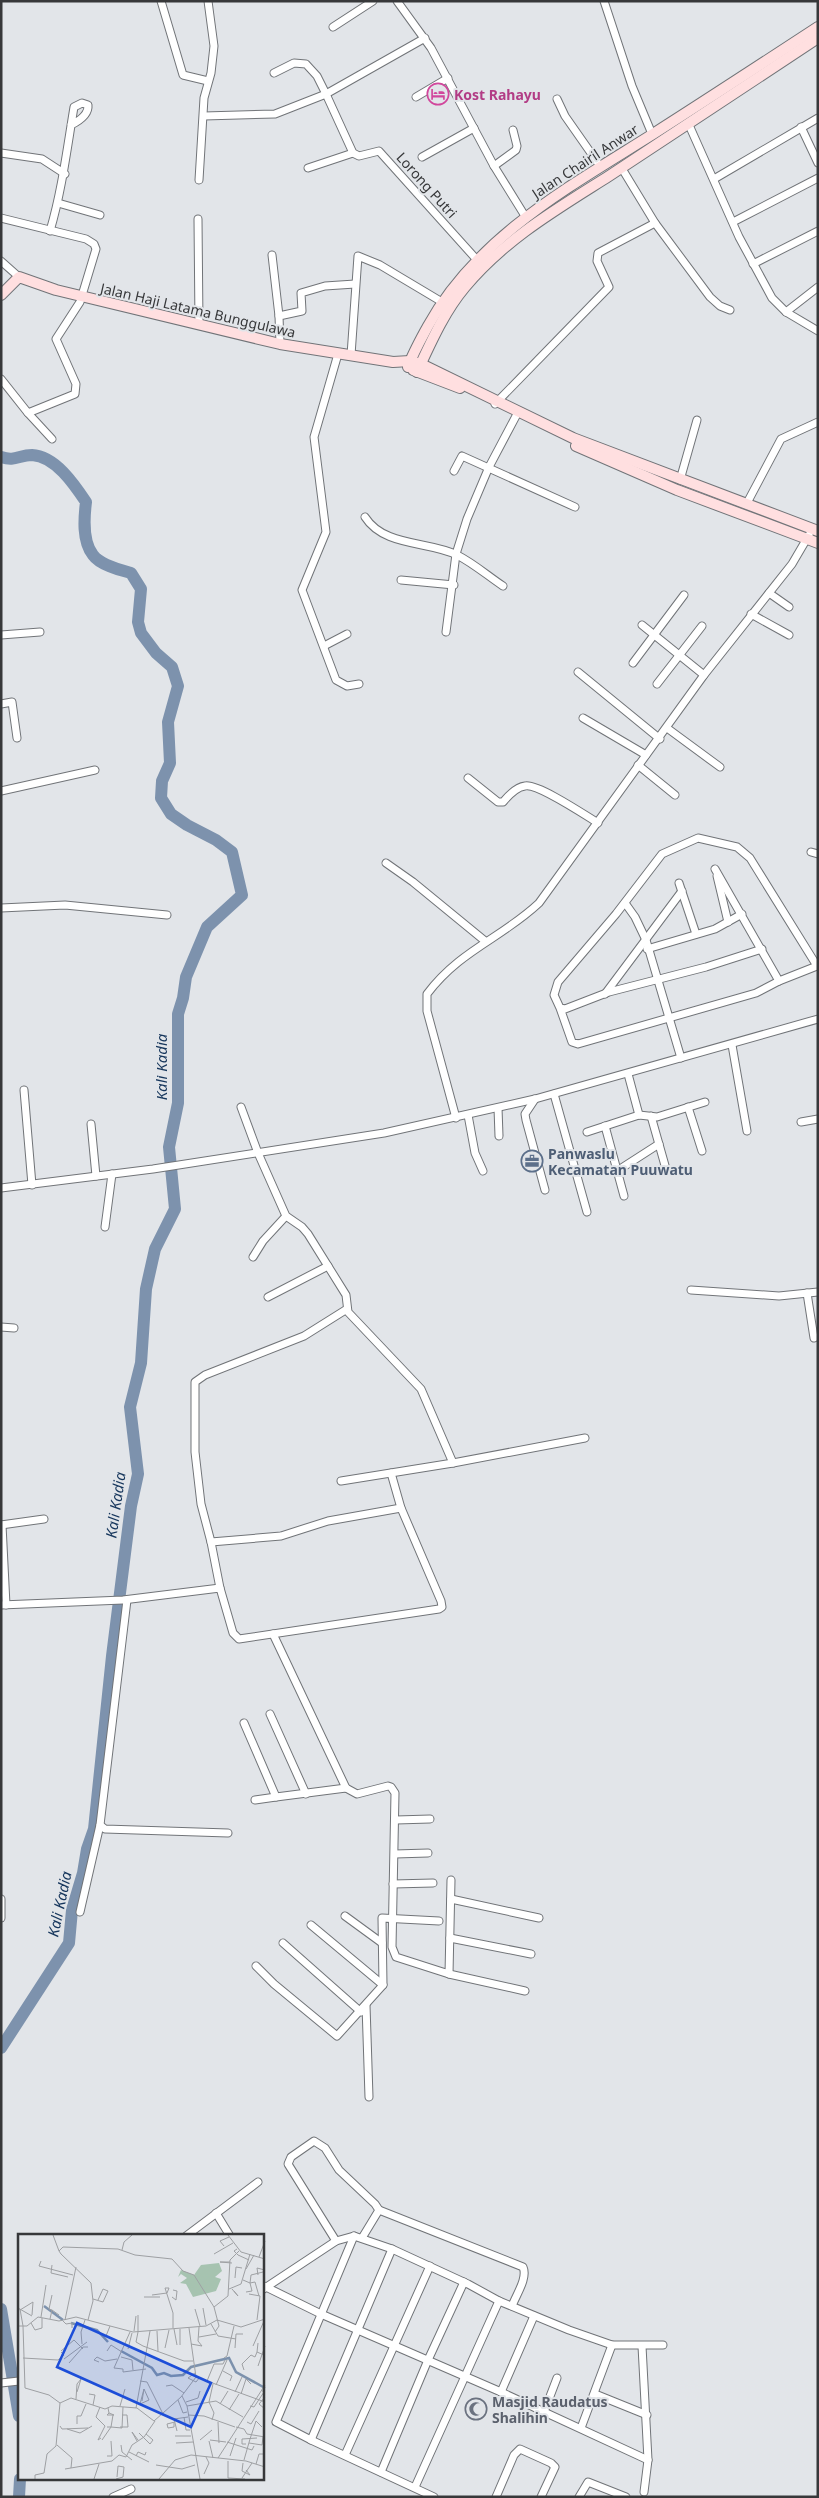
<svg xmlns="http://www.w3.org/2000/svg" width="819" height="2498" font-family="'Noto Sans',sans-serif">
<style>
.lines{fill:none;stroke-linecap:round;stroke-linejoin:round}
.river{stroke:#7d92ad;stroke-width:12}
.street-casing{stroke:#717478;stroke-width:9}
.secondary-casing{stroke:#717478;stroke-width:12}
.street{stroke:#fff;stroke-width:7}
.secondary{stroke:#ffdfe0;stroke-width:10}
.labels{text-anchor:middle;dominant-baseline:central;stroke-width:4;stroke-linejoin:round;paint-order:stroke}
.hotel-label{font-size:14px;font-weight:bold;fill:#b23c85;stroke:#e2e5e9;text-anchor:start}
.street-label{font-size:14px;fill:#37383a;stroke:#e2e5e9}
.service-label{font-size:14px;font-weight:bold;fill:#4e5e75;stroke:#e2e5e9;text-anchor:start}
.worship-label{font-size:14px;font-weight:bold;fill:#5b616d;stroke:#e2e5e9;text-anchor:start}
.water-label{font-size:15px;font-style:italic;fill:#16365c;stroke:#e2e5e9}
.inset-river{fill:none;stroke:#7d92ad;stroke-width:2.5}
.inset-road{fill:none;stroke:#9ea0a3;stroke-width:1}
.view{fill:#1d4ed8;fill-opacity:0.15;stroke:#1d4ed8;stroke-width:2.5}
.inset-edge{fill:none;stroke:#37383a;stroke-width:2.5}
</style>
<rect width="100%" height="100%" fill="#e2e5e9"/>
<g class="lines">
<!-- river -->
<g class="river">
<path d="M1 457C15 462 19 455 32 455 55 456 74 484 86 502 84 518 82 541 93 555 100 565 120 570 131 573L141 589 138 622 141 633 156 653 172 667 178 686 168 722 170 763 162 781 161 798 171 814 187 825 216 840 232 852 242 895 207 927 186 977 183 998 178 1014V1103L169 1147 175 1209 155 1249 146 1289 141 1363 130 1407 138 1474 131 1506 112 1656 94 1829 87 1849 83 1873 72 1910 69 1943 1 2048"/>
<polyline points="1,2309 19,2416"/>
<polyline points="19,2497 20,2479"/>
</g>
<!-- street casing -->
<g class="street-casing">
<g id="street">
<polyline points="161,1 183,75 208,81"/>
<polyline points="397,1 431,48 494,166 525,216"/>
<polyline points="604,1 632,86 652,134"/>
<polyline points="333,27 373,1"/>
<polyline points="274,73 294,63 306,64 317,76 326,94 425,38"/>
<polyline points="416,97 448,78"/>
<polyline points="557,99 565,116 600,166"/>
<polyline points="204,116 275,114 326,94 353,153 359,156 379,151 477,260"/>
<polyline points="689,125 739,237 772,298 786,312 818,331"/>
<polyline points="801,127 818,163"/>
<polyline points="1,153 42,159 65,174"/>
<polyline points="422,157 474,128"/>
<polyline points="494,166 516,150 517,146 513,130"/>
<polyline points="308,168 353,153"/>
<polyline points="714,179 818,118"/>
<polyline points="199,180 204,98 211,73 214,46 208,1"/>
<polyline points="58,203 100,215"/>
<polyline points="1,218 86,239 94,244 96,249 80,302 56,339 76,384 75,394 28,413 1,379"/>
<polyline points="198,219 199,324"/>
<polyline points="733,222 818,178"/>
<polyline points="655,223 710,297 720,306 730,310"/>
<path d="M50 231C62 190 67 149 74 107L82 103 88 105C89 115 79 121 71 125"/>
<polyline points="272,255 279,316"/>
<polyline points="1,261 19,277"/>
<polyline points="753,264 818,231"/>
<polyline points="786,312 818,287"/>
<polyline points="280,344 279,316 302,311 301,293 325,286 355,284"/>
<polyline points="338,354 314,437 326,532 302,590 336,680 347,686 359,684"/>
<polyline points="351,355 358,256 380,265 442,302"/>
<polyline points="495,404 609,287 597,261 598,253 655,223 621,167"/>
<polyline points="28,413 52,439"/>
<polyline points="454,471 462,456 575,507"/>
<polyline points="680,480 697,420"/>
<polyline points="747,503 781,439 818,422"/>
<path d="M365 517C384 547 429 541 457 555 473 563 488 576 503 586"/>
<polyline points="401,580 454,585"/>
<polyline points="769,593 789,607"/>
<polyline points="751,614 789,635"/>
<polyline points="642,625 704,675"/>
<polyline points="446,632 456,554 467,519 489,467 516,416"/>
<polyline points="1,635 40,632"/>
<polyline points="324,646 347,634"/>
<polyline points="633,663 684,595"/>
<polyline points="578,672 660,739"/>
<polyline points="657,684 702,626"/>
<polyline points="1,704 12,702 17,738"/>
<polyline points="583,718 646,755"/>
<polyline points="667,728 720,767"/>
<polyline points="638,765 675,795"/>
<path d="M468 778 498 802H503C508 796 516 787 525 786 537 783 585 815 598 823"/>
<polyline points="1,791 95,770"/>
<polyline points="811,852 818,854"/>
<polyline points="386,863 413,882 485,941"/>
<polyline points="715,869 779,981"/>
<polyline points="717,876 728,922"/>
<polyline points="679,883 696,934"/>
<polyline points="625,903 635,917 646,940 681,1058"/>
<polyline points="1,908 65,905 167,915"/>
<polyline points="647,949 715,929 742,914"/>
<polyline points="605,994 682,891"/>
<polyline points="560,1008 572,1042 578,1044 756,993 779,981 817,966 750,858 737,847 698,838 662,854 616,914 558,982 554,995 560,1008 565,1009 609,992 706,967 762,949"/>
<polyline points="732,1045 747,1131"/>
<polyline points="628,1074 639,1115"/>
<polyline points="24,1090 32,1185"/>
<polyline points="554,1094 587,1212"/>
<polyline points="535,1099 525,1114 526,1120 545,1190"/>
<polyline points="241,1107 258,1153 286,1216 302,1227 308,1234 346,1295 348,1312 421,1389 453,1463 341,1481"/>
<polyline points="688,1107 702,1151"/>
<polyline points="498,1108 499,1136"/>
<polyline points="468,1115 475,1153 483,1171"/>
<polyline points="651,1116 666,1169"/>
<path d="M456 1118 427 1011V994C460 950 502 938 539 903L704 675 792 564 809 535"/>
<polyline points="801,1122 818,1119"/>
<polyline points="91,1124 96,1176"/>
<polyline points="605,1126 624,1196"/>
<polyline points="587,1132 639,1115 657,1117 705,1102"/>
<polyline points="617,1171 659,1144"/>
<polyline points="1,1188 153,1169 384,1133 535,1099 818,1019"/>
<polyline points="105,1227 112,1174"/>
<polyline points="253,1257 263,1241 286,1216"/>
<polyline points="691,1290 779,1296 818,1292"/>
<polyline points="807,1293 814,1338"/>
<polyline points="268,1297 328,1266"/>
<polyline points="1,1327 14,1328"/>
<polyline points="453,1463 585,1438"/>
<polyline points="1,1525 44,1519"/>
<polyline points="2,1525 6,1605"/>
<polyline points="211,1542 281,1536 328,1521 401,1508"/>
<polyline points="220,1588 211,1542 201,1504 195,1452 195,1382 205,1375 304,1336 347,1309"/>
<polyline points="127,1600 100,1825 105,1829 228,1833"/>
<polyline points="1,1605 123,1600 220,1588 233,1633 239,1639 439,1609 442,1607 441,1601 401,1508 391,1473"/>
<polyline points="273,1634 346,1788 357,1794 388,1786 391,1787 395,1793 392,1947 396,1957 449,1974 451,1880"/>
<polyline points="270,1714 306,1794"/>
<polyline points="244,1723 276,1797 346,1788"/>
<polyline points="255,1800 276,1797"/>
<polyline points="396,1820 430,1819"/>
<polyline points="395,1854 428,1853"/>
<polyline points="393,1884 433,1883"/>
<polyline points="1,1899 1,1918"/>
<polyline points="451,1899 539,1918"/>
<polyline points="80,1912 100,1825"/>
<polyline points="345,1916 382,1943"/>
<polyline points="311,1925 383,1985"/>
<polyline points="450,1938 531,1954"/>
<polyline points="283,1943 361,2012"/>
<polyline points="256,1966 274,1984 337,2036 383,1985 382,1918 439,1921"/>
<polyline points="449,1974 525,1991"/>
<polyline points="366,2005 369,2097"/>
<path d="M379 2210 523 2267C528 2278 516 2295 512 2306"/>
<polyline points="216,2213 230,2236"/>
<polyline points="186,2236 258,2182"/>
<polyline points="354,2236 276,2422 311,2440 434,2497"/>
<polyline points="336,2241 288,2164 291,2157 314,2141 325,2148 339,2170 375,2204 379,2210 362,2238"/>
<polyline points="264,2286 321,2314 501,2392 648,2460"/>
<polyline points="262,2290 336,2241 354,2236 392,2249 468,2284 499,2301 569,2330 612,2345 663,2345"/>
<polyline points="642,2346 648,2460 644,2492"/>
<polyline points="1,2383 19,2381"/>
<polyline points="501,2392 534,2316"/>
<polyline points="595,2394 647,2415"/>
<polyline points="544,2412 557,2378"/>
<polyline points="581,2428 612,2345"/>
<polyline points="311,2440 392,2249"/>
<polyline points="345,2455 430,2266"/>
<polyline points="381,2472 428,2360 464,2282"/>
<polyline points="415,2487 499,2301"/>
<polyline points="113,2497 131,2489"/>
<polyline points="496,2497 514,2455 520,2449 551,2463 555,2467 541,2497"/>
<polyline points="579,2497 588,2482 626,2497"/>
</g>
</g>
<!-- secondary casing -->
<g class="secondary-casing">
<g id="secondary">
<polyline points="1,295 19,277 56,290 280,344 393,362 410,361 421,364 573,438 818,531"/>
<path d="M408 367C413 353 421 339 428 326 478 236 569 187 653 134 708 99 763 63 818 27"/>
<polyline points="413,370 460,388"/>
<path d="M417 372C431 342 444 312 465 287 505 239 557 209 609 176 679 130 748 84 818 38"/>
<polyline points="576,446 677,490 818,543"/>
</g>
</g>
<!-- street -->
<use href="#street" class="street"/>
<!-- secondary -->
<use href="#secondary" class="secondary"/>
</g>
<!-- icons -->
<defs>
<g id="hotel-ring" transform="scale(1.125)"><circle r="9.5" fill="#e2e5e9" stroke="#d1479c" stroke-width="1.5"/><path d="M-6-4.5h1.5V1H6V5H4.5V3h-9V5H-6ZM-4 0a1.8 1.8 0 1 1 3.6 0ZM.5 0V-2.5h3Q6-2.5 6 0Z" fill="#d1479c"/></g>
<g id="office-ring" transform="scale(1.125)"><circle r="9.5" fill="#e2e5e9" stroke="#5c6f8a" stroke-width="1.5"/><path d="M-6-3h4V-5.5h4V-3h4V5H-6ZM-1-4.5V-3h2v-1.5ZM-6 0V1H6V0Z" fill="#5c6f8a"/></g>
<g id="mosque-ring" transform="scale(1.125)"><circle r="9.5" fill="#e2e5e9" stroke="#6b7280" stroke-width="1.5"/><path d="M3.5-4.9A6 6 0 1 0 3.5 4.9A5 5 0 1 1 3.5-4.9Z" fill="#6b7280"/></g>
</defs>
<g fill-rule="evenodd">
<use href="#hotel-ring" x="438" y="94"/>
<use href="#office-ring" x="532" y="1161"/>
<use href="#mosque-ring" x="476" y="2409"/>
</g>
<g class="labels">
<!-- hotel labels -->
<g class="hotel-label">
<text x="454" y="94">Kost Rahayu</text>
</g>
<!-- street labels -->
<g class="street-label">
<text transform="translate(585 161) rotate(-33)">Jalan Chairil Anwar</text>
<text transform="translate(427 185) rotate(48)">Lorong Putri</text>
<text transform="translate(198 310) rotate(13)">Jalan Haji Latama Bunggulawa</text>
</g>
<!-- service labels -->
<g class="service-label">
<text x="548" y="1153">Panwaslu<tspan x="548" dy="16">Kecamatan Puuwatu</tspan></text>
</g>
<!-- worship labels -->
<g class="worship-label">
<text x="492" y="2401">Masjid Raudatus<tspan x="492" dy="16">Shalihin</tspan></text>
</g>
<!-- water labels -->
<g class="water-label">
<text transform="translate(161 1067) rotate(-90)">Kali Kadia</text>
<text transform="translate(115 1505) rotate(-82)">Kali Kadia</text>
<text transform="translate(59 1904) rotate(-78)">Kali Kadia</text>
</g>
</g>
<!-- overview -->
<g transform="translate(18 2234)">
<rect width="246" height="246" fill="#e2e5e9"/>
<path d="M201 29 204 37 197 43 203 45 198 57 175 63 168 50 162 49 169 44 163 40 160 43 163 36 176 41 183 31Z" fill="#a6c3b0"/>
<path class="inset-river" d="M26 72 45 86M53 89 79 96 90 108M103 117 134 134 139 141 146 139 153 142 165 141 173 133 211 124 218 138 247 154"/>
<path class="inset-road" d="M35 1 41 17M210 1 223 18 247 25M206 12 202 7 211 3M219 15 216 17 220 21 231 26M104 16 106 8 114 1M196 20 215 9M241 23 247 7M23 27 21 32 55 41M212 28H202L214 29M34 31 33 39 50 43M228 35 236 21M240 41 239 34 247 36M217 44 218 33 224 34M225 46 232 49 234 57 228 58M147 54 155 79V94M211 55 223 50 232 20M214 55 220 62 216 57M231 60 242 62 239 86M134 61 149 59 151 54H147M241 62 237 48 232 49 233 41 245 38M126 63H142M154 63 158 66 159 57 155 56M75 65 85 68 90 57 85 55 80 66M196 73 210 62 212 26 221 17M0 74 14 82M185 74 188 91M2 75 5 92M177 75 182 92M2 76 15 68 14 81M34 76 31 75 34 61M23 83 28 51M32 85 34 76 41 81M47 86 58 33M70 86 75 67 73 49 43 20 41 17 45 13 100 15 117 21 154 25 165 37 176 41 196 73 201 92 197 98M45 87 48 90 54 89V94M13 89 17 96 24 94V84M193 90 200 102 218 105M0 92H9L20 83 41 87 58 83 115 98 188 92 199 86 223 93 247 85M5 92 7 154 31 161 42 169 53 164 87 175 94 172 119 174 136 187 163 163 178 143 171 94M92 92 88 102 93 104M156 95 159 111M162 95V111M116 97 118 82M139 97 140 117M112 98 96 134 105 135V138L128 135M120 98 118 108 125 112 166 127H175M120 98V81M181 103 198 100M240 109 239 118 246 121M64 110 63 98 67 86M173 110 184 112 180 107 181 93M235 112 246 87M147 114 151 96M217 114 218 100H225M110 115 114 99M43 117 56 106 65 115M89 117 93 111 104 118M103 123 114 126 115 136M5 124 40 126 46 121 43 118M206 124 209 122 216 92M46 125 69 108M81 128 76 126 79 123 87 127 99 125M51 129 65 113H70M240 132 247 112M226 136 224 130 233 121 237 123 239 118M205 137 214 142 212 147M177 139 170 144 178 148 182 143M178 143 247 168M122 147 129 148 145 180M189 147 196 130H205L207 126M198 151 209 126M148 152 154 151 166 159M217 158 224 143M71 160 77 161 75 171M223 160 228 145 233 150M164 162 169 172 182 245M247 163 241 170 247 175M58 165 59 150 63 145 59 158M160 166 165 179 169 178M124 167 126 155 131 166 122 170 126 155M168 168 180 164 182 157M191 168 196 179 194 186M191 168 195 150M202 170 210 157M102 172 107 155M169 172 198 167 225 183M232 172 236 173 246 158 243 156M82 173 78 183 87 192M90 174 91 179 96 181H89L91 179M118 174 132 97M211 176 221 160M170 181 186 182 217 193M166 183 168 196H172M200 188 201 209M229 188 233 190 241 177M156 189V193L150 194 149 190 157 188M59 190V182H63L68 170M42 192 44 195 70 194M89 193H93L95 181M102 193H110L109 181H104M218 193 226 195 229 200 247 203M49 195 62 199 74 192M159 197 156 185 170 183M121 199 132 210 135 206 128 200M157 202H173M83 204 80 206 87 192M232 205 238 187 244 193M84 206 93 193 104 194 105 173M182 206 194 196M192 206 208 208M119 207 114 198 120 206M191 207 195 224M209 208 234 216 236 212M158 209 175 208M231 209 244 211 245 203M228 210H224V205L239 204M39 211 54 224 53 234M103 211 104 218 114 226M111 218 131 228M89 222H94L93 207M118 222 120 218 127 221 128 218M212 222 218 204M200 224 247 151M226 226 232 205M210 227V244L227 245M225 229 224 237 232 241 228 236M238 230 241 220H247M138 231 164 235 177 231M47 235 94 227 101 221 108 223 114 211 126 203 137 187M186 240 191 229 188 223M99 243 100 232 106 233M224 244 234 229M17 245V241L26 239 29 220 38 212 42 169M76 245 81 230M98 245 105 243 106 233M141 245 157 226 173 221 228 227 247 233"/>
<path class="view" d="M59 89 193 149 173 193 39 133Z"/>
<rect width="246" height="246" class="inset-edge"/>
</g>
<!-- border -->
<rect width="819" height="2498" fill="none" stroke="#37383a" stroke-width="5"/>
</svg>
